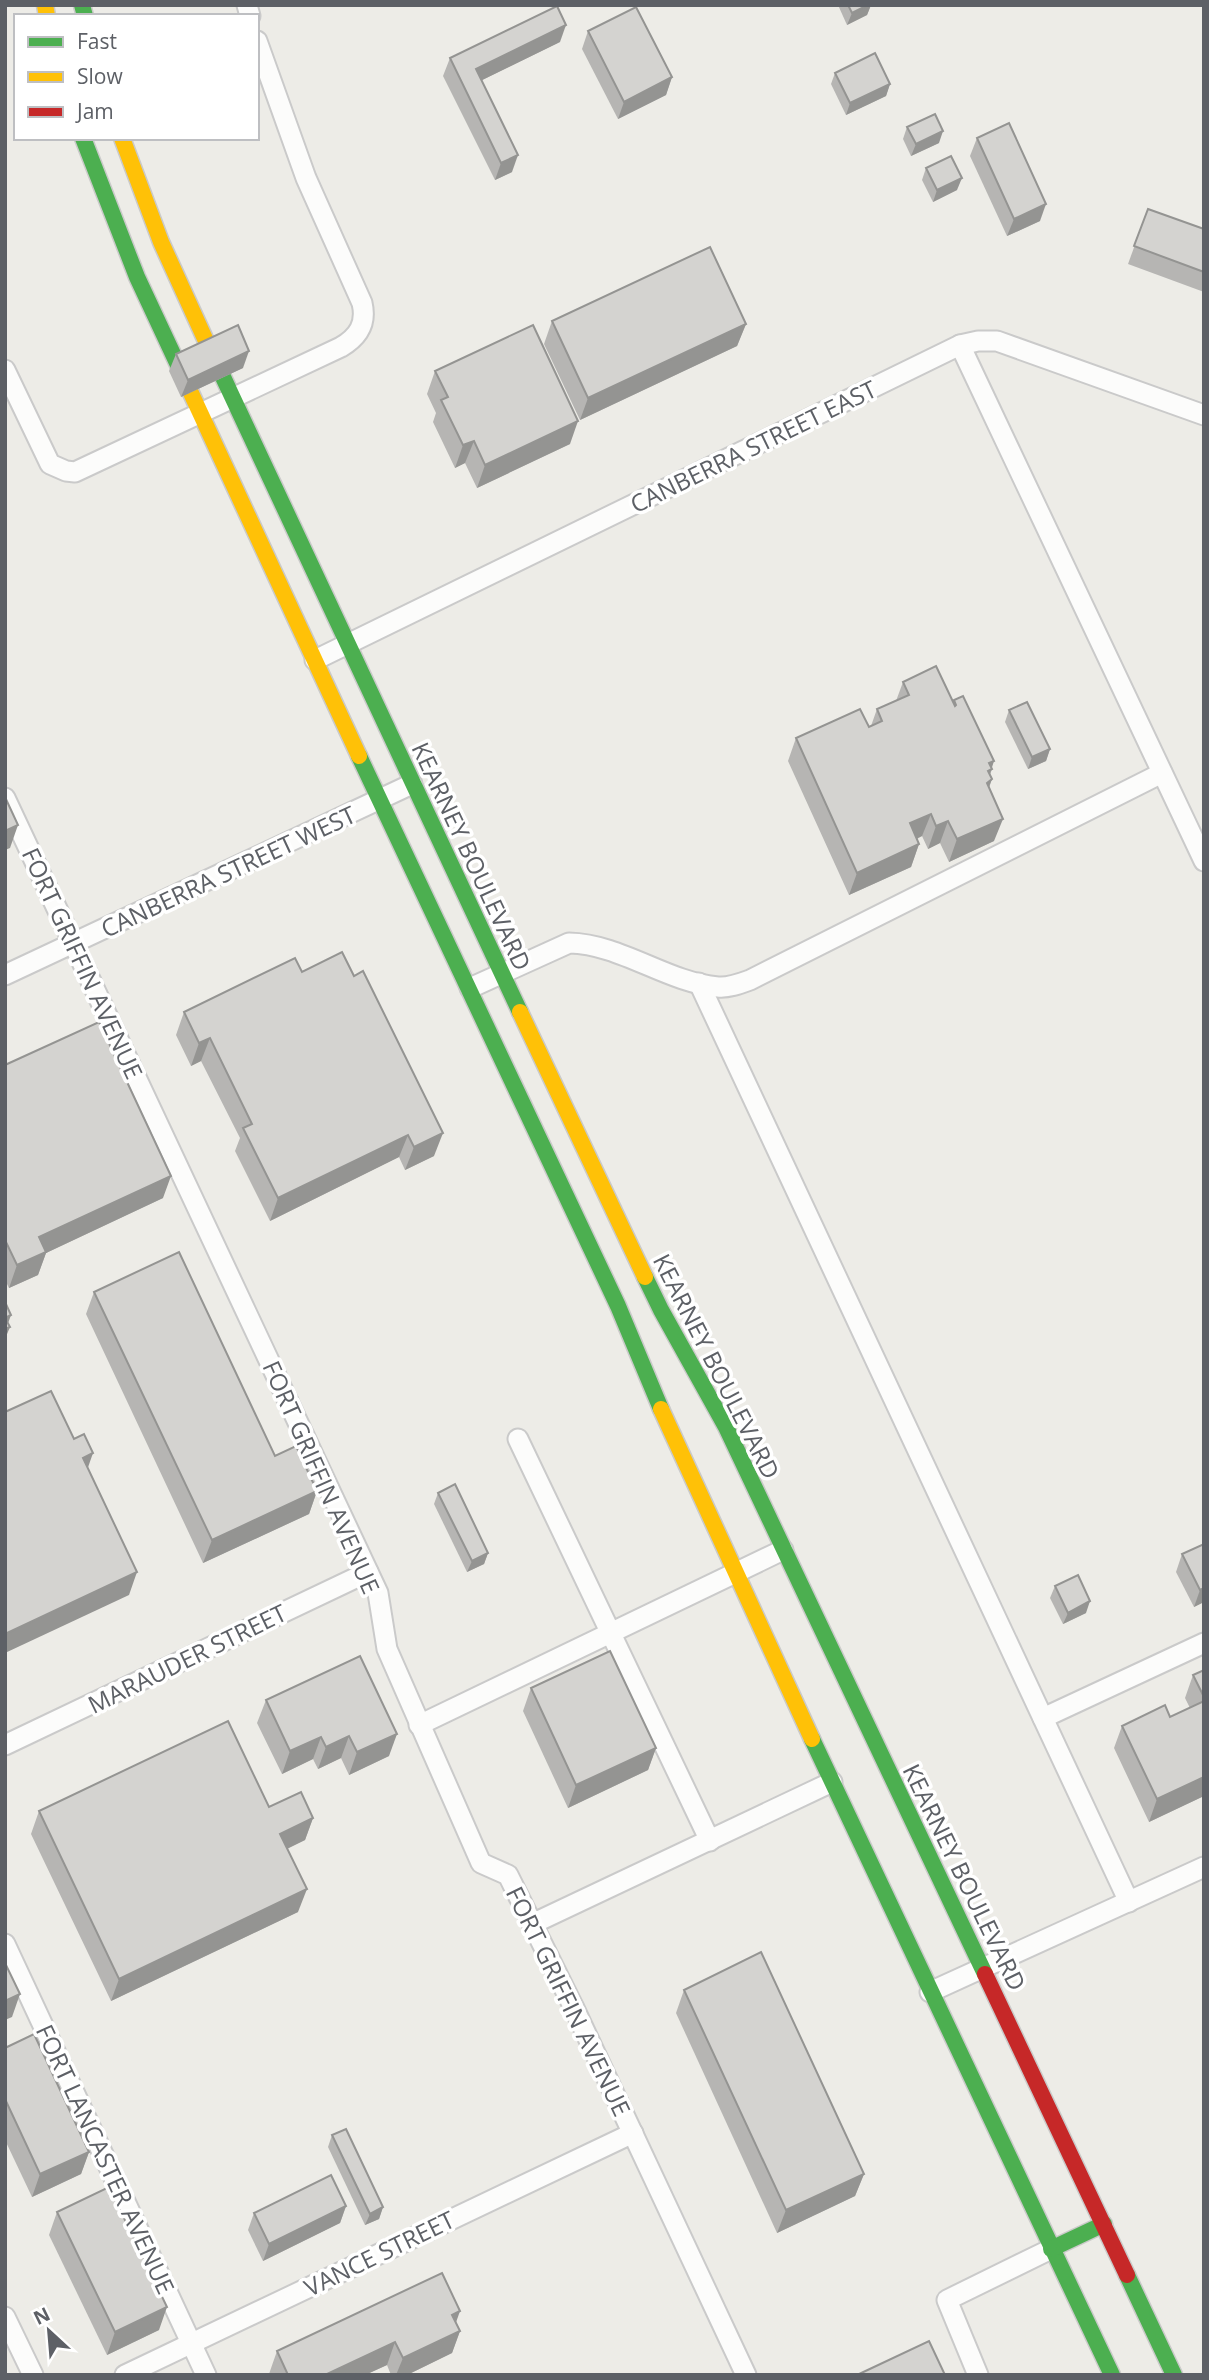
<svg xmlns="http://www.w3.org/2000/svg" width="1209" height="2380" font-family="'Open Sans',sans-serif">
<style>
.lines{fill:none;stroke-linecap:round;stroke-linejoin:round}
.street-casing{stroke:#cacaca;stroke-width:23}
.fast-casing{stroke:#cacac9;stroke-width:19}
.slow-casing{stroke:#cacac9;stroke-width:19}
.jam-casing{stroke:#cacac9;stroke-width:19}
.street{stroke:#fcfcfb;stroke-width:19}
.fast{stroke:#4caf50;stroke-width:16}
.slow{stroke:#ffc107;stroke-width:16}
.jam{stroke:#c62828;stroke-width:16}
.wall{fill:#b6b5b3}
.shaded-wall{fill:#949492}
.building{fill:#d4d3d0;stroke:#949492;stroke-width:2}
.labels{text-anchor:middle;dominant-baseline:central;stroke-width:7;stroke-linejoin:round;paint-order:stroke}
.street-label{font-size:24px;fill:#5d6066;stroke:#fff}
</style>
<rect width="100%" height="100%" fill="#edece7"/>
<g class="lines">
<!-- street casing -->
<g class="street-casing">
<g id="street">
<polyline points="247,5 250,16"/>
<polyline points="960,345 1204,861"/>
<path d="M5 370 50 464 66 471 75 472 341 347C358 337 367 324 362 303L306 178 257 41"/>
<polyline points="315,660 960,345 978,341 997,341 1204,415"/>
<polyline points="5,798 378,1593 387,1649 481,1863 508,1875 573,2006 746,2375"/>
<polyline points="5,975 412,784"/>
<polyline points="699,983 1129,1902"/>
<path d="M470 988 569 943C621 944 666 982 718 987 729 988 739 984 750 980L1162 773"/>
<polyline points="518,1439 710,1841"/>
<polyline points="1043,1718 1204,1643"/>
<polyline points="419,1725 783,1550"/>
<polyline points="5,1745 368,1572"/>
<polyline points="532,1924 832,1782"/>
<polyline points="5,1944 206,2375"/>
<polyline points="930,1992 1204,1867"/>
<polyline points="5,2317 33,2375"/>
<polyline points="125,2375 633,2133"/>
<polyline points="978,2375 947,2300 1051,2249"/>
</g>
</g>
<!-- fast casing -->
<g class="fast-casing">
<g id="fast">
<polyline points="82,5 85,16"/>
<polyline points="83,138 137,277 179,367"/>
<polyline points="223,377 520,1012"/>
<polyline points="359,756 618,1306 661,1409"/>
<polyline points="645,1277 661,1310 726,1427 985,1974"/>
<polyline points="812,1739 1112,2375"/>
<polyline points="1051,2249 1104,2224"/>
<polyline points="1127,2275 1174,2375"/>
</g>
</g>
<!-- slow casing -->
<g class="slow-casing">
<g id="slow">
<polyline points="45,5 47,16"/>
<polyline points="122,138 161,242 211,352"/>
<polyline points="191,393 359,756"/>
<polyline points="520,1012 645,1277"/>
<polyline points="661,1409 812,1739"/>
</g>
</g>
<!-- jam casing -->
<g class="jam-casing">
<polyline id="jam" points="985,1974 1127,2275"/>
</g>
<!-- street -->
<use href="#street" class="street"/>
<!-- fast -->
<use href="#fast" class="fast"/>
<!-- slow -->
<use href="#slow" class="slow"/>
<!-- jam -->
<use href="#jam" class="jam"/>
</g>
<!-- wall -->
<g class="wall">
<polygon points="838,5 871,5 867,15 847,25"/>
<polygon points="588,31 672,77 666,95 618,119 582,49"/>
<polygon points="560,42 482,80 512,172 495,180 443,76 450,58"/>
<polygon points="835,73 890,84 886,96 846,115 831,84"/>
<polygon points="907,127 939,143 911,156 903,139"/>
<polygon points="977,138 1040,221 1007,236 970,156"/>
<polygon points="926,168 957,190 933,202 922,180"/>
<polygon points="1148,209 1204,229 1204,292 1128,264"/>
<polygon points="552,321 746,324 737,346 580,420 544,344"/>
<polygon points="176,354 243,368 181,397 169,371"/>
<polygon points="435,371 570,444 477,488 465,463 455,468 433,422 436,413 427,394"/>
<polygon points="903,682 953,703 954,700 992,769 990,775 992,779 989,788 994,841 949,862 940,843 928,849 922,836 917,839 919,844 911,867 849,895 788,761 796,738 871,726 877,709 896,701"/>
<polygon points="1009,710 1050,749 1046,761 1028,769 1005,722"/>
<polygon points="302,972 434,1156 405,1170 399,1157 270,1221 235,1151 240,1138 201,1061 191,1066 176,1035 184,1012"/>
<polygon points="5,1065 163,1198 46,1253 38,1275 9,1288 5,1280"/>
<polygon points="94,1292 275,1456 317,1491 309,1514 203,1563 86,1314"/>
<polygon points="438,1493 488,1553 484,1564 467,1572 434,1504"/>
<polygon points="1204,1544 1204,1602 1194,1607 1176,1572 1182,1554"/>
<polygon points="1055,1586 1086,1613 1063,1624 1050,1598"/>
<polygon points="360,1656 389,1756 349,1775 341,1758 318,1769 313,1759 282,1774 257,1723 266,1700"/>
<polygon points="1204,1670 1204,1796 1149,1822 1114,1748 1122,1726 1170,1717 1190,1708 1185,1698 1193,1675"/>
<polygon points="531,1688 656,1748 648,1770 568,1808 523,1711"/>
<polygon points="269,1807 313,1818 305,1840 287,1849 298,1912 111,2001 31,1834 39,1811"/>
<polygon points="684,1990 864,2174 855,2196 777,2233 676,2013"/>
<polygon points="5,2048 89,2152 81,2174 32,2197 5,2140"/>
<polygon points="332,2135 383,2207 379,2219 365,2225 328,2147"/>
<polygon points="346,2206 340,2223 263,2261 248,2230 254,2213"/>
<polygon points="57,2212 159,2330 107,2355 49,2235"/>
<polygon points="456,2322 460,2331 452,2353 407,2375 391,2375 387,2365 365,2375 269,2375 269,2374 277,2351"/>
</g>
<!-- shaded-wall -->
<g class="shaded-wall">
<polygon points="868,5 871,5 867,15 847,25 852,13"/>
<polygon points="566,25 560,42 470,86 476,69"/>
<polygon points="672,77 666,95 618,119 624,102"/>
<polygon points="890,84 886,96 846,115 850,103"/>
<polygon points="943,131 939,143 911,156 916,144"/>
<polygon points="518,155 512,172 495,180 501,163"/>
<polygon points="962,178 957,190 933,202 937,190"/>
<polygon points="1046,204 1040,221 1007,236 1014,219"/>
<polygon points="746,324 737,346 580,420 588,398"/>
<polygon points="249,351 243,368 181,397 188,380"/>
<polygon points="578,421 570,444 477,488 485,465"/>
<polygon points="474,441 465,463 455,468 463,445"/>
<polygon points="1050,749 1046,761 1028,769 1032,757"/>
<polygon points="994,761 987,783 992,779 983,802 989,763"/>
<polygon points="931,814 922,836 901,846 910,823"/>
<polygon points="1003,819 994,841 949,862 957,839"/>
<polygon points="948,821 940,843 928,849 936,826"/>
<polygon points="18,825 10,848 5,850 5,831"/>
<polygon points="919,844 911,867 849,895 857,873"/>
<polygon points="210,1038 201,1061 191,1066 199,1043"/>
<polygon points="443,1133 434,1156 405,1170 414,1147"/>
<polygon points="408,1135 399,1157 270,1221 278,1198"/>
<polygon points="171,1176 163,1198 46,1253 38,1275 9,1288 17,1265 39,1237"/>
<polygon points="11,1315 6,1329 10,1327 5,1339 5,1318"/>
<polygon points="93,1453 85,1476 83,1458"/>
<polygon points="317,1491 309,1514 203,1563 212,1540"/>
<polygon points="488,1553 484,1564 467,1572 472,1561"/>
<polygon points="137,1572 129,1595 5,1653 5,1634"/>
<polygon points="1204,1588 1204,1602 1194,1607 1200,1590"/>
<polygon points="1090,1601 1086,1613 1063,1624 1068,1613"/>
<polygon points="397,1734 389,1756 349,1775 357,1752"/>
<polygon points="349,1736 341,1758 318,1769 326,1747"/>
<polygon points="321,1737 313,1759 282,1774 290,1751"/>
<polygon points="656,1748 648,1770 568,1808 576,1785"/>
<polygon points="1204,1777 1204,1796 1149,1822 1157,1799"/>
<polygon points="313,1818 305,1840 272,1856 280,1834"/>
<polygon points="307,1889 298,1912 111,2001 119,1979"/>
<polygon points="20,1994 12,2017 5,2020 5,2001"/>
<polygon points="89,2152 81,2174 32,2197 40,2174"/>
<polygon points="864,2174 855,2196 777,2233 786,2210"/>
<polygon points="346,2206 340,2223 263,2261 269,2244"/>
<polygon points="383,2207 379,2219 365,2225 370,2214"/>
<polygon points="167,2307 159,2330 107,2355 115,2332"/>
<polygon points="460,2311 452,2334 452,2315"/>
<polygon points="460,2331 452,2353 407,2375 396,2375 403,2358"/>
<polygon points="395,2342 387,2365 365,2375 325,2375"/>
</g>
<!-- building -->
<g class="building">
<polygon points="848,5 868,5 852,13"/>
<polygon points="557,6 566,25 476,69 518,155 501,163 450,58"/>
<polygon points="636,7 672,77 624,102 588,31"/>
<polygon points="875,53 890,84 850,103 835,73"/>
<polygon points="935,114 943,131 916,144 907,127"/>
<polygon points="1009,123 1046,204 1014,219 977,138"/>
<polygon points="951,156 962,178 937,190 926,168"/>
<polygon points="1148,209 1204,229 1204,272 1134,246"/>
<polygon points="710,247 746,324 588,398 552,321"/>
<polygon points="238,325 249,351 188,380 176,354"/>
<polygon points="533,325 578,421 485,465 474,441 463,445 441,400 448,397 435,371"/>
<polygon points="936,666 955,706 956,705 954,700 963,696 994,761 989,763 992,769 988,771 992,779 987,783 1003,819 957,839 948,821 936,826 931,814 910,823 919,844 857,873 796,738 860,709 869,727 882,721 877,709 909,695 903,682"/>
<polygon points="1027,702 1050,749 1032,757 1009,710"/>
<polygon points="5,797 18,825 5,831"/>
<polygon points="342,952 354,976 363,971 443,1133 414,1147 408,1135 278,1198 243,1128 252,1124 210,1038 199,1043 184,1012 295,958 302,972"/>
<polygon points="99,1022 171,1176 39,1237 46,1252 17,1265 5,1240 5,1065"/>
<polygon points="179,1252 275,1456 296,1446 317,1491 212,1540 94,1292"/>
<polygon points="5,1302 11,1315 5,1318 10,1327 5,1329"/>
<polygon points="51,1391 74,1439 84,1434 93,1453 83,1458 137,1572 5,1634 5,1412"/>
<polygon points="455,1484 488,1553 472,1561 438,1493"/>
<polygon points="1204,1544 1204,1588 1200,1590 1182,1554"/>
<polygon points="1078,1575 1090,1601 1068,1613 1055,1586"/>
<polygon points="610,1651 656,1748 576,1785 531,1688"/>
<polygon points="360,1656 397,1734 357,1752 349,1736 326,1747 321,1737 290,1751 266,1700"/>
<polygon points="1204,1670 1204,1697 1193,1675"/>
<polygon points="1204,1701 1204,1777 1157,1799 1122,1726 1165,1705 1170,1717"/>
<polygon points="228,1721 269,1807 301,1792 313,1818 280,1834 307,1889 119,1979 39,1811"/>
<polygon points="761,1952 864,2174 786,2210 684,1990"/>
<polygon points="5,1963 20,1994 5,2001"/>
<polygon points="34,2034 89,2152 40,2174 5,2099 5,2048"/>
<polygon points="346,2129 383,2207 370,2214 332,2135"/>
<polygon points="331,2175 346,2206 269,2244 254,2213"/>
<polygon points="109,2187 167,2307 115,2332 57,2212"/>
<polygon points="442,2273 460,2311 452,2315 460,2331 403,2358 395,2342 325,2375 288,2375 277,2351"/>
<polygon points="929,2341 945,2375 857,2375"/>
</g>
<g class="labels">
<!-- street labels -->
<g class="street-label">
<text transform="translate(753 446) rotate(-26)">CANBERRA STREET EAST</text>
<text transform="translate(472 856) rotate(65)">KEARNEY BOULEVARD</text>
<text transform="translate(228 871) rotate(-25)">CANBERRA STREET WEST</text>
<text transform="translate(83 963) rotate(65)">FORT GRIFFIN AVENUE</text>
<text transform="translate(717 1366) rotate(63)">KEARNEY BOULEVARD</text>
<text transform="translate(322 1477) rotate(66)">FORT GRIFFIN AVENUE</text>
<text transform="translate(187 1658) rotate(-26)">MARAUDER STREET</text>
<text transform="translate(965 1877) rotate(64)">KEARNEY BOULEVARD</text>
<text transform="translate(569 2001) rotate(64)">FORT GRIFFIN AVENUE</text>
<text transform="translate(106 2159) rotate(65)">FORT LANCASTER AVENUE</text>
<text transform="translate(379 2253) rotate(-26)">VANCE STREET</text>
</g>
</g>
<!-- border -->
<rect width="1209" height="2380" fill="none" stroke="#5d6066" stroke-width="14"/>
<!-- legend -->
<rect x="14" y="14" width="245" height="126" fill="#ffffff" stroke="#bebfc2" stroke-width="2"/>
<rect x="28" y="37" width="35" height="10" fill="#4caf50" stroke="#bebfc2" stroke-width="2"/>
<text x="77" y="49" font-size="21" fill="#5d6066">Fast</text>
<rect x="28" y="72" width="35" height="10" fill="#ffc107" stroke="#bebfc2" stroke-width="2"/>
<text x="77" y="84" font-size="21" fill="#5d6066">Slow</text>
<rect x="28" y="107" width="35" height="10" fill="#c62828" stroke="#bebfc2" stroke-width="2"/>
<text x="77" y="119" font-size="21" fill="#5d6066">Jam</text>
<!-- north arrow -->
<g transform="translate(49 2331) rotate(334)" stroke="#ffffff" stroke-width="5" paint-order="stroke">
<path d="M0-5L12 26L0 18L-12 26Z" fill="#5d6066"/>
<text y="-10" font-size="19" font-weight="bold" text-anchor="middle" fill="#5d6066">N</text>
</g>
</svg>
